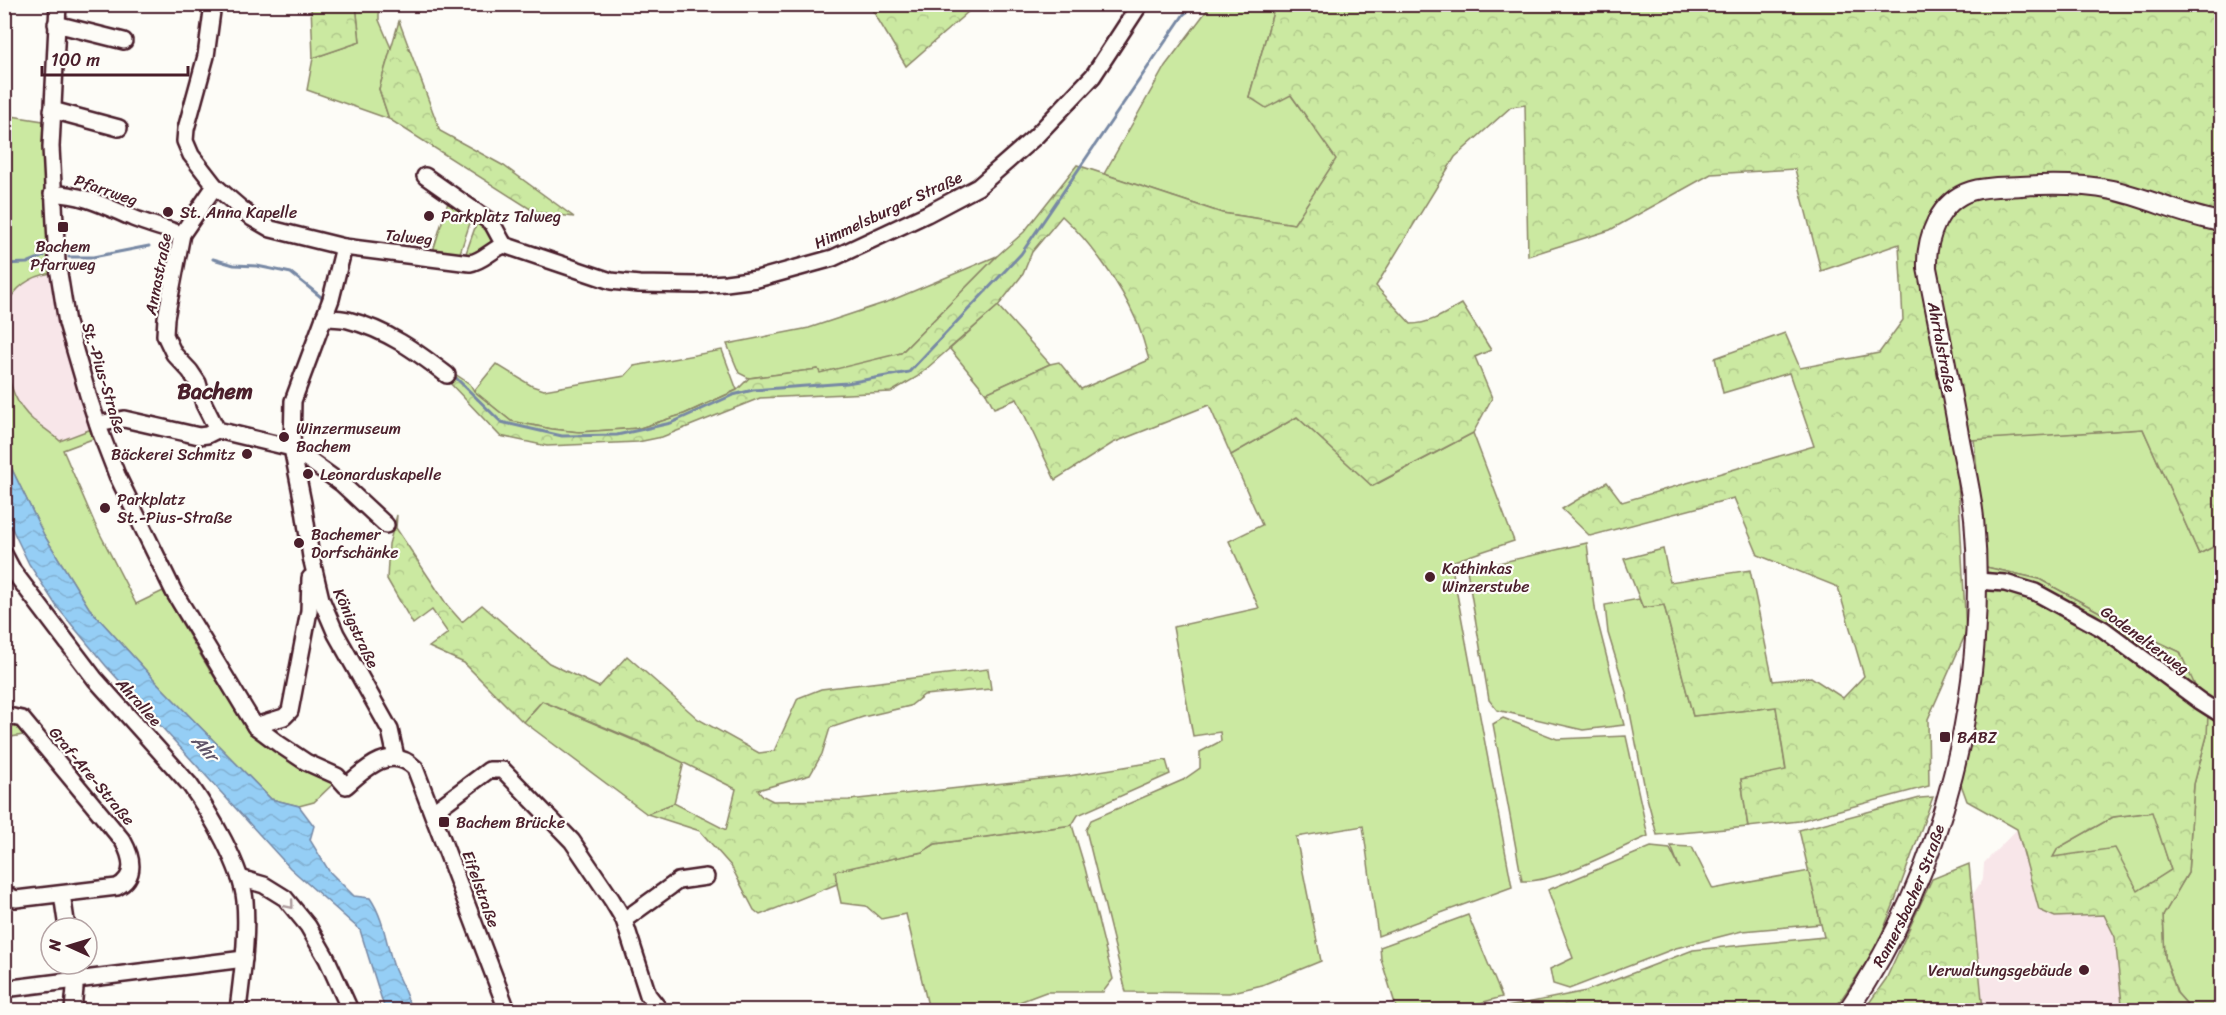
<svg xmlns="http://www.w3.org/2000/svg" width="2226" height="1015" font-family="Sriracha,sans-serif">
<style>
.built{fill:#f8e6e9}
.green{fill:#cbe9a1;stroke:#8a8466;stroke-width:1.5}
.forest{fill:url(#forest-crowns);stroke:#8a8466;stroke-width:1.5;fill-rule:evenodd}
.water{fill:url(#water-waves);stroke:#7788a4;stroke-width:1.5}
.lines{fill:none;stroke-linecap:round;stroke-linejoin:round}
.stream{stroke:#7788a4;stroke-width:3}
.minor-casing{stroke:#4a1f2b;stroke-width:20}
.major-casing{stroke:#4a1f2b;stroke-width:22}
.minor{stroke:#fdfcf7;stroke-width:15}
.major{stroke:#fdfcf7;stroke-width:18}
.oneway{stroke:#ac999b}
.poi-dot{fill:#4a1f2b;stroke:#fdfcf7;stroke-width:2}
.labels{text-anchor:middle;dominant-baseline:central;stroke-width:4.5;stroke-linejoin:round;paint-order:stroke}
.street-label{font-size:16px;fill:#4a1f2b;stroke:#fdfcf7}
.poi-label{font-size:16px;fill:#4a1f2b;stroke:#fdfcf7;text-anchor:start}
.water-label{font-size:18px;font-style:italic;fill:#605468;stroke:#fdfcf7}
.district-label{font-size:22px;font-weight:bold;fill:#4a1f2b;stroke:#fdfcf7}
</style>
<defs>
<pattern id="forest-crowns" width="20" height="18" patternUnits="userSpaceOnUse" patternTransform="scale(1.5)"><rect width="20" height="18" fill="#cbe9a1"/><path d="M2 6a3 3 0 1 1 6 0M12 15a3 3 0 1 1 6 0" fill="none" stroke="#b0c78b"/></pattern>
<pattern id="water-waves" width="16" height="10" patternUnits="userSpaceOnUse" patternTransform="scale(1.5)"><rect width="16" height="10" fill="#95cef5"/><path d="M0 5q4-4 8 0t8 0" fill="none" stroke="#82b0d2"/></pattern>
</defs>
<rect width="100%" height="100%" fill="#fdfcf7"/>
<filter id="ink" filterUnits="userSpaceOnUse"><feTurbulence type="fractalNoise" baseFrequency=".0167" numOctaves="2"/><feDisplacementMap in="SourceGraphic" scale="12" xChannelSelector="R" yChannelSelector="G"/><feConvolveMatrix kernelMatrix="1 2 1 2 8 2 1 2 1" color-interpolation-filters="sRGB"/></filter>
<g filter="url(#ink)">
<!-- built -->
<g class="built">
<polygon points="52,273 94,428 60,441 32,419 20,406 13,395 5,360 4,309 6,304 12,295 27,281 38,275"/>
<polygon points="2029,817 2221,1010 1896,1010 1983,879 1984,863"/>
</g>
<!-- green -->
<g class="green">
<polygon points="356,5 379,5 379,20 391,48 379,89 389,119 307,90 313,58 360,42"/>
<polygon points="1211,5 1275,5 1249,97 1290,94 1337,159 1294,224 1222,213 1104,174 1165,66"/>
<path d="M5 115 43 121 45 202 52 273C30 276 14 288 5 308Z"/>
<polygon points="449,199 472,217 460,253 455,255 433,251"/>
<polygon points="997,256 901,353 874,362 820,373 818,369 749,378 739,373 727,344 809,328 890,301"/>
<polygon points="998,306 1050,364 986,393 950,349"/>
<polygon points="722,350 737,390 684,414 640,428 579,432 552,429 511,421 474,391 496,364 532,386 544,390 625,376 634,366"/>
<path d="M4 360C10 383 14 404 33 420 42 427 52 433 60 441L94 428 98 437 63 450 95 524 136 604 163 591C208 667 246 749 334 783L314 802 299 806 271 799 162 688 89 608 44 535 5 455Z"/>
<polygon points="1297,417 1373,486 1473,433 1514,541 1451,562 1512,887 1378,936 1363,826 1296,837 1321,961 1262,985 1229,993 1126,992 1086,830 1091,820 1183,780 1200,768 1200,752 1221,741 1220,732 1193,736 1173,627 1259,608 1229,541 1262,525 1231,455"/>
<polygon points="2143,429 2199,554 2221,543 2221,1010 2192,1010 2177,993 2165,957 2163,915 2188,873 2194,784 2207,736 2180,652 2125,626 2039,579 1986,567 1974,439"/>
<polygon points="1587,543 1596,615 1624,725 1583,730 1497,710 1489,700 1467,570"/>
<polygon points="1639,599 1643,608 1664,605 1693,716 1776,707 1786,771 1741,779 1748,827 1657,835 1646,794 1626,692 1608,633 1605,605"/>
<polygon points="542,701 684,762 674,803 647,814 524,722"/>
<path d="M1503 718 1557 739 1626 736 1648 836C1615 850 1556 883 1522 881L1493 724Z"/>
<polygon points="2153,812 2171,870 2138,892 2053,857 2058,848 2113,817"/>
<polygon points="1072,825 1085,868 1113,979 1103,992 1046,992 998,1010 929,1010 906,914 881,919 866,906 841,903 834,871 922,852 935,844"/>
<polygon points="1671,846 1692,847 1713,889 1809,871 1821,924 1742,931 1676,948 1569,989 1553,984 1550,969 1573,958 1548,890 1651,847 1670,849 1680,869"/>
<polygon points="1468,915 1502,997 1455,1010 1397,1010 1381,959 1380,947"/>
</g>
<!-- forest -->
<g class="forest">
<polygon points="879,4 976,4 976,5 906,66 873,11"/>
<polygon points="311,5 356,5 360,42 313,58"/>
<path d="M1275 5H2221V543L2199 554 2143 429 1956 441 1966 633 1928 719 1929 786 1799 821 1748 827 1741 779 1786 770 1776 707 1693 716 1664 605 1643 608 1624 559 1663 549 1670 582 1750 570 1773 681 1811 677 1843 698 1864 676 1838 587 1758 555 1734 498 1590 536 1562 509 1607 482 1622 502 1814 446 1789 373 1723 393 1715 358 1785 333 1800 368 1879 353 1903 320 1899 244 1821 271 1795 169 1711 174 1610 230 1528 256 1525 105 1511 107 1455 157 1376 286 1411 324C1430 324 1446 313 1462 304L1491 350 1475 357 1492 398 1473 433 1372 486 1297 417 1231 455 1209 405 1113 443 1055 480 1017 399 994 408 986 393 1050 364 1059 362 1081 389 1149 360C1145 347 1142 333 1136 320 1120 283 1091 243 1062 216L1032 252 1023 274 998 306 917 377 891 392 760 398 662 437 638 442 547 446 500 436 447 380 452 372 470 384 474 391 511 421 552 429 579 432 640 428 684 414 737 390 749 378 818 369 820 373 901 353 997 256 1024 232 1077 165 1222 213 1294 224 1336 159 1291 95 1266 108 1249 97Z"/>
<polygon points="399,21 440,131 504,166 574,217 535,212 389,119 379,89"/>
<polygon points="478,219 490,229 493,240 472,256 465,256"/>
<polygon points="397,515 396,528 447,605 462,622 482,605 549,663 599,687 627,656 698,719 759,753 774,751 798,698 821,689 988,669 991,689 924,695 910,706 863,717 830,728 822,754 810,775 758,790 763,796 773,801 849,800 1069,776 1166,760 1170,774 1078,815 1072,825 935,844 922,852 835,871 837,884 760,915 754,910 731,866 700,831 647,814 674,803 726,830 736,789 652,747 542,701 523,722 464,663 429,647 448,633 432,610 413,624 387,579 389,544"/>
<path d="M1986 567 2039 579 2125 626 2180 652 2208 715 2207 736 2194 784 2188 873 2163 916 2165 957 2177 993 2192 1010H2130L2122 1004 2115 937 2104 915 2055 917 2039 910 2017 829 1967 801 1958 776 1969 742 1985 642ZM2152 812 2171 870 2138 891 2115 848 2053 857 2058 848 2113 817Z"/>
<polygon points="5,719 11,719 29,734 5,738"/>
<polygon points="1933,797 1893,906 1876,948 1834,1010 1492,1010 1586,991 1693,950 1824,937 1799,830 1920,798"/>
<polygon points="1969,864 1983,1010 1864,1010 1886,979 1932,879"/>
</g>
<!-- water -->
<path class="water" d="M5 455 44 535 89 608 162 688 271 799 299 806 314 826 310 840 329 871 354 896 370 898C385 920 386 946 395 970 401 984 408 996 411 1010H385L360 930 290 868 106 666 57 607 29 564 5 514Z"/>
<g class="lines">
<!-- stream -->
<g class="stream">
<polyline points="69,257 93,257 149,246"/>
<polyline points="213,259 234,265 257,266 291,273 326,301"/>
<polyline points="4,264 27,263 44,256"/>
<polyline points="453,375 501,422 562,436 617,435 671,423 733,395 753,390 847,383 909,372 1021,254 1184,14 1197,4"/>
</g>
<!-- minor casing -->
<g class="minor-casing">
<g id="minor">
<path d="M58 4 51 147 57 261 67 323 88 395 100 431 117 475 174 592 255 726 279 744 306 762 337 776 346 786C365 769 391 744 415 768L507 1010"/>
<path d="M213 4 206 56 186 129 185 141 191 155 215 186 252 218 271 229 344 247 470 263C483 261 491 250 504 245L492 223 425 176"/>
<polyline points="56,24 124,41"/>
<polyline points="52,110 119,128"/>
<polyline points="215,186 182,234 166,318 165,335 174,354 190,371 198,383 204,404 217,430 292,448 342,484 386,525"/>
<path d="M52 194C81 193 107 207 133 218 148 224 166 229 182 234"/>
<polyline points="504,245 611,281 639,284 696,285 726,283 757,279 833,258 927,214 978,187 1036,136 1093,76 1140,4"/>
<polyline points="344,247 331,299 293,401 292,448 303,503 311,557 321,599 336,634 390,730 396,757"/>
<path d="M324 317C332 319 340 318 348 320 387 330 416 351 447 375"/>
<polyline points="98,424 124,419 199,436 207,435 217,430"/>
<path d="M4 554 13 571 95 679 190 785C210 813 242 867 245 901 248 937 242 974 238 1010"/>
<polyline points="1977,581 2005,583 2035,592 2103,629 2200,701 2222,715"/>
<path d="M4 715 22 719 123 841C132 857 137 877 117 887L16 899 7 895 4 892"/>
<polyline points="255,726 284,717 290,711 309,611 310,578"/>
<polyline points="433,812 489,770 503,770 572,841 612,900 624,920 648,995 659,1009"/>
<polyline points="240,878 264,885 285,898 308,926 327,959 350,1010"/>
<polyline points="62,894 67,928"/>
<polyline points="624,920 678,881 706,877"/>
<polyline points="72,964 75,988 73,1010"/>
<polyline points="4,989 244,959"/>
</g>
</g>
<!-- major casing -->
<g class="major-casing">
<g id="major">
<path id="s1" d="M1848 1010C1945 870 1989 688 1974 518 1971 488 1963 459 1958 429 1948 375 1938 322 1927 268 1926 237 1939 201 1971 191 1987 186 2005 187 2021 186 2051 184 2082 184 2112 190 2149 198 2184 216 2222 222"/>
</g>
</g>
<!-- minor -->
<use href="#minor" class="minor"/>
<!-- major -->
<use href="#major" class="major"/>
</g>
<!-- one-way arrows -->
<defs><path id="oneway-chevron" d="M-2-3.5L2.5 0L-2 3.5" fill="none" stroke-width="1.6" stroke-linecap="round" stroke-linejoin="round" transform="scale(1.5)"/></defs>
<use class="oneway" href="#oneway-chevron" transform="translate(290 905) rotate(50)"/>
</g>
<!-- markers -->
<g class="poi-dot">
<circle cx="168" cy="212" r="6"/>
<circle cx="429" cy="216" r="6"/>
<rect x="57" y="221" width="12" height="12" rx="3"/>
<circle cx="284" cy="437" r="6"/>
<circle cx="247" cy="454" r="6"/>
<circle cx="308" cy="474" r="6"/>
<circle cx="105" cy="508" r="6"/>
<circle cx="299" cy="543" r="6"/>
<circle cx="1430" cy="577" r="6"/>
<rect x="1939" y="731" width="12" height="12" rx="3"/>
<rect x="438" y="816" width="12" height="12" rx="3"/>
<circle cx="2084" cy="970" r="6"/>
</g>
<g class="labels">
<!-- street labels -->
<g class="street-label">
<text transform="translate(106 190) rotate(19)">Pfarrweg</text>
<text transform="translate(888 210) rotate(-25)">Himmelsburger Straße</text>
<text transform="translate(409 237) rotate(6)">Talweg</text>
<text transform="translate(158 274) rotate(-79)">Annastraße</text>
<text transform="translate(1942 347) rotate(79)">Ahrtalstraße</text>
<text transform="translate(104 378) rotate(73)">St.-Pius-Straße</text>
<text transform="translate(356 628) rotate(65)">Königstraße</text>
<text transform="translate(2145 640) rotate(36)">Godenelterweg</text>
<text transform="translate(139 702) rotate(48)">Ahrallee</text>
<text transform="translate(92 776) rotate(50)">Graf-Are-Straße</text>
<text transform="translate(481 889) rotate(70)">Eifelstraße</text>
<text stroke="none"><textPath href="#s1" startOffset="130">Ramersbacher Straße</textPath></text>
</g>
<!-- poi labels -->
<g class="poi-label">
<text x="180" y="212">St. Anna Kapelle</text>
<text x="441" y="216">Parkplatz Talweg</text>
<text x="63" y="246" text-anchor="middle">Bachem<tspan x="63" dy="18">Pfarrweg</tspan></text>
<text x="296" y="428">Winzermuseum<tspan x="296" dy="18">Bachem</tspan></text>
<text x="235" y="454" text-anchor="end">Bäckerei Schmitz</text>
<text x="320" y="474">Leonarduskapelle</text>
<text x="117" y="499">Parkplatz<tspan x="117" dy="18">St.-Pius-Straße</tspan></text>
<text x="311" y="534">Bachemer<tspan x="311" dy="18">Dorfschänke</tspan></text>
<text x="1442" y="568">Kathinkas<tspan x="1442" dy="18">Winzerstube</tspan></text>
<text x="1957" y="737">BABZ</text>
<text x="456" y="822">Bachem Brücke</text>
<text x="2072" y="970" text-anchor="end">Verwaltungsgebäude</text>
</g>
<!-- water labels -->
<g class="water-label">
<text transform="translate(205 748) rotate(47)">Ahr</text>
</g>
<!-- district labels -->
<g class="district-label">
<text x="215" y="391">Bachem</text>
</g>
</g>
<!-- margin -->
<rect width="2226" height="1015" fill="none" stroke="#fdfcf7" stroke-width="24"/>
<rect x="12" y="12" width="2202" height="991" fill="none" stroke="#4a1f2b" stroke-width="2" filter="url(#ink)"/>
<!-- north arrow -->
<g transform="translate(69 946) rotate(274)"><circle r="28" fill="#fdfcf7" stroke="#b5a4a5" stroke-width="1.5"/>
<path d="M0-4.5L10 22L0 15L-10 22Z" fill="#4a1f2b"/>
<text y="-9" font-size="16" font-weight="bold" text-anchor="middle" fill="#4a1f2b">N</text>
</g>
<!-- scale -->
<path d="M42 66v9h146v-9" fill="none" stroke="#4a1f2b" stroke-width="3"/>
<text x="51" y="66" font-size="18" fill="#4a1f2b" stroke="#fdfcf7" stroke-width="4.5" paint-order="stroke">100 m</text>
</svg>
